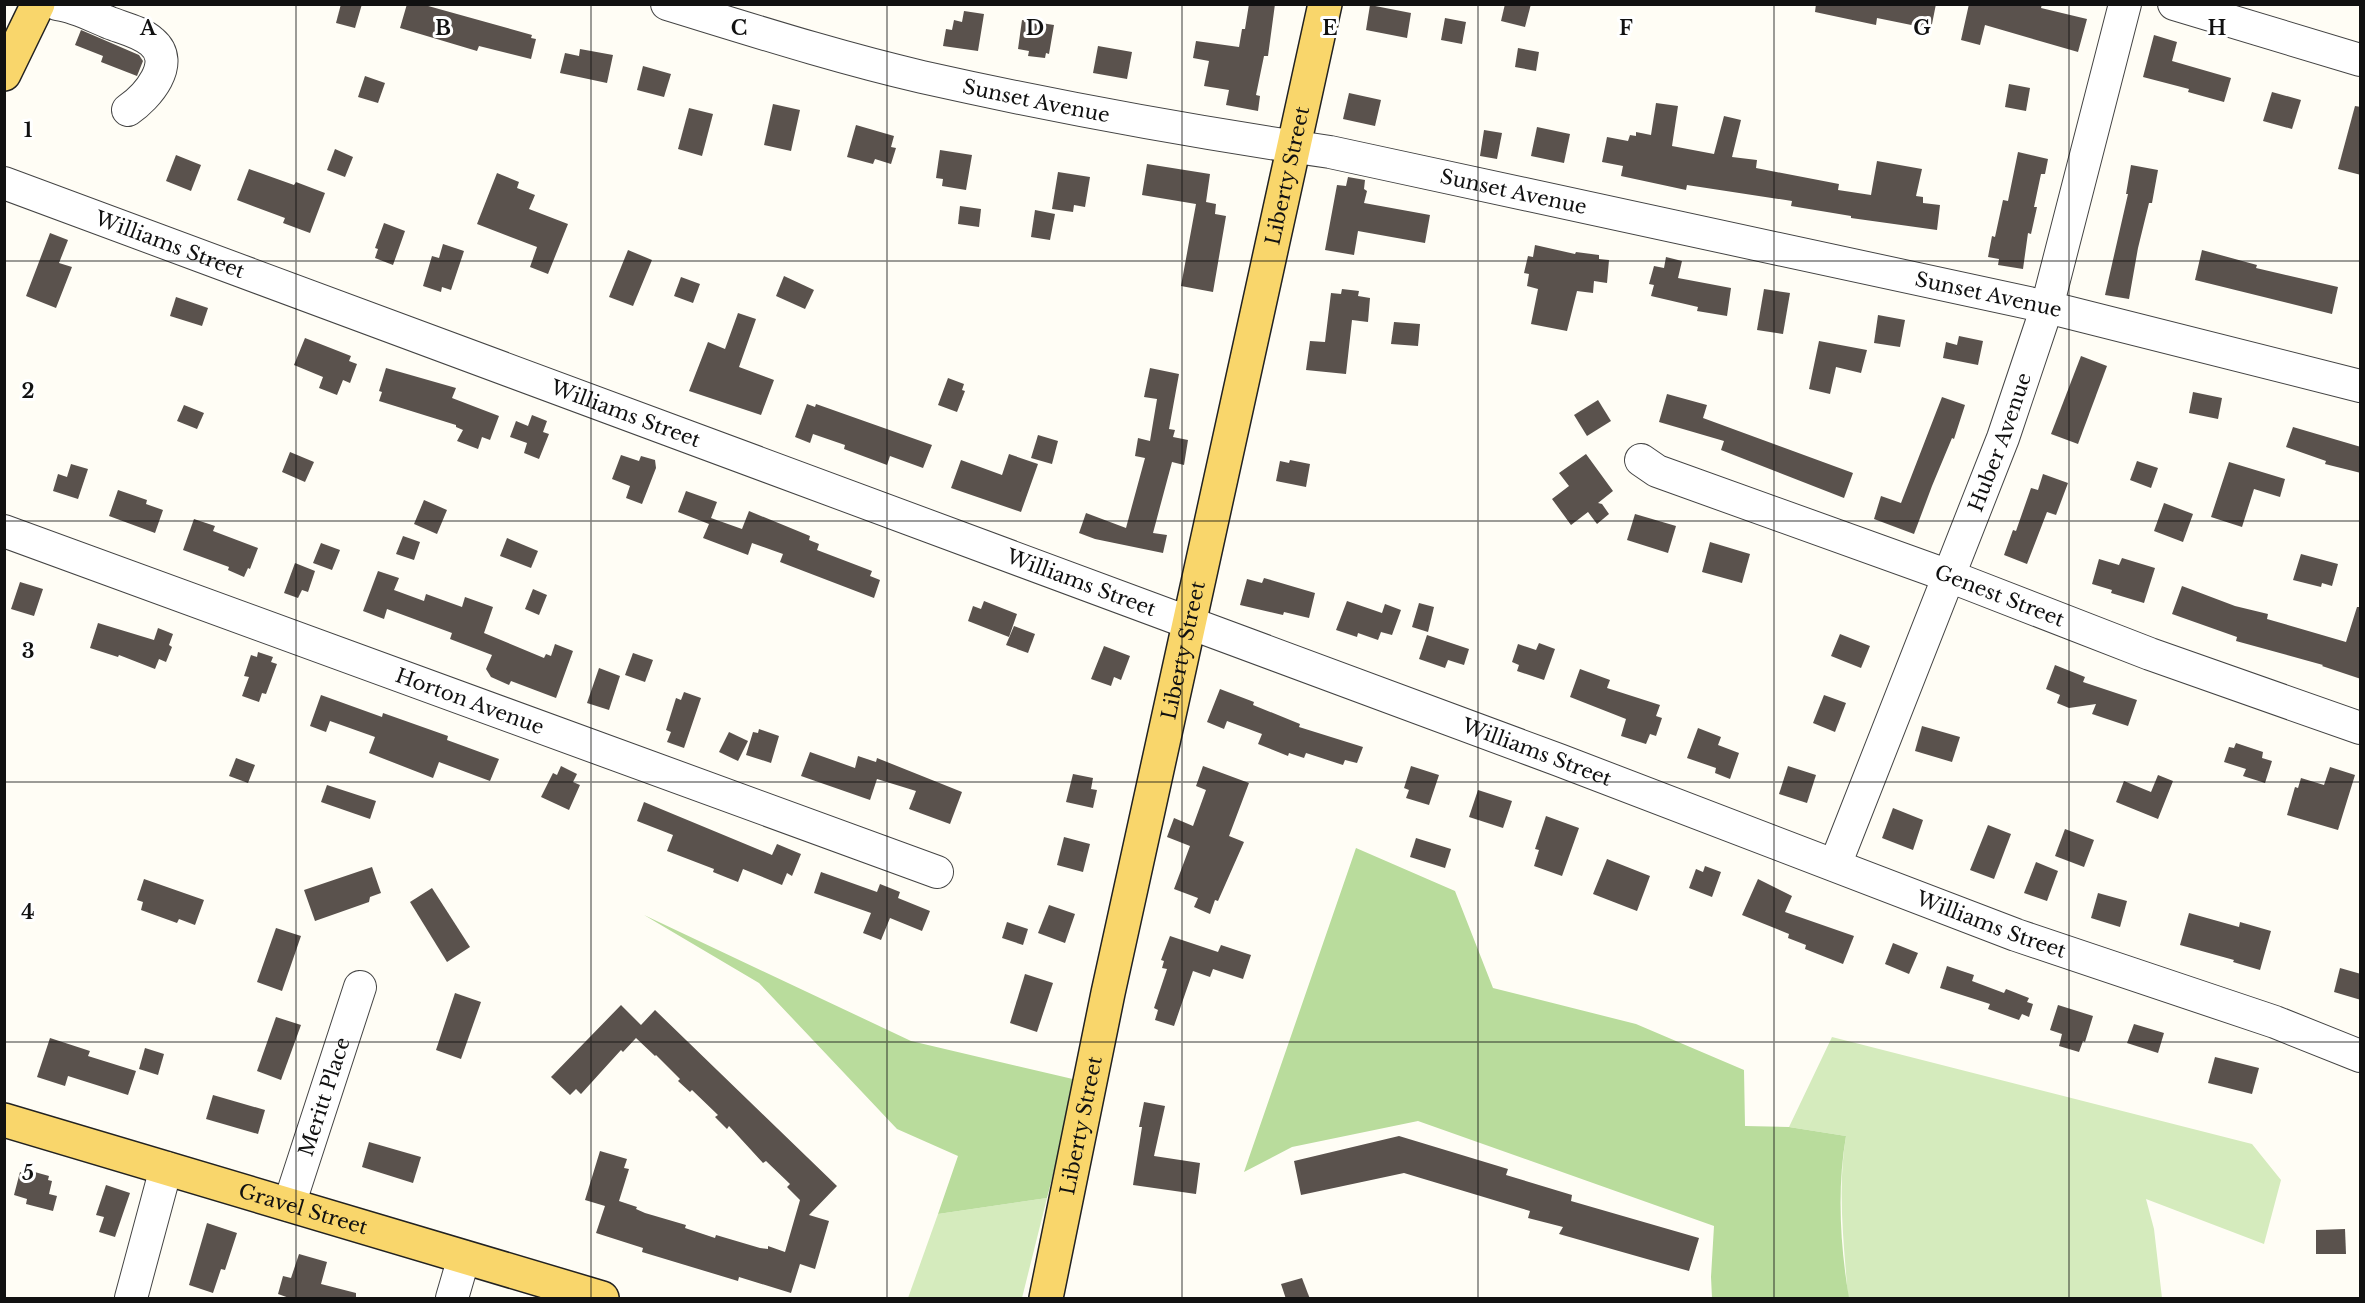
<svg xmlns="http://www.w3.org/2000/svg" width="2365" height="1303" font-family="'Libre Baskerville',serif">
<style>
.green{fill:#d5ebbd}
.forest{fill:#b9dc9c}
.building{fill:#5a524d}
.lines{fill:none;stroke-linecap:round;stroke-linejoin:round}
.minor-casing{stroke:#444;stroke-width:34}
.major-casing{stroke:#222;stroke-width:36}
.minor{stroke:#fff;stroke-width:32}
.major{stroke:#f9d66b;stroke-width:33}
.grid{fill:none;stroke:#111;stroke-width:1.5;stroke-opacity:0.55}
.labels{text-anchor:middle;dominant-baseline:central;stroke-width:6;stroke-linejoin:round;paint-order:stroke}
.street-label{font-size:20px;fill:#111;stroke:#fff}
.grid-label{font-size:20px;text-anchor:middle;font-weight:bold;fill:#111;stroke:#fff;stroke-width:6;stroke-linejoin:round;paint-order:stroke}
</style>
<rect width="100%" height="100%" fill="#fffdf5"/>
<!-- green -->
<g class="green">
<path d="M1832 1037 2252 1144 2281 1180 2264 1244 2146 1199 2154 1229 2162 1298H1848C1844 1244 1837 1190 1846 1136L1789 1127Z"/>
<polygon points="1047,1198 1022,1298 908,1298 938,1214"/>
</g>
<!-- forest -->
<g class="forest">
<path d="M1356 848 1455 891 1493 988 1636 1024 1744 1070 1745 1126 1789 1127 1846 1136C1837 1188 1840 1245 1849 1298H1712L1711 1277 1714 1226 1418 1121 1292 1147 1244 1172Z"/>
<polygon points="644,915 911,1041 1077,1080 1047,1198 938,1214 958,1156 897,1129 759,983"/>
</g>
<!-- building -->
<g class="building">
<polygon points="341,4 362,4 355,28 336,23"/>
<polygon points="407,4 421,4 532,35 531,38 536,39 531,59 479,46 477,51 400,28"/>
<polygon points="1249,4 1275,4 1268,56 1264,56 1256,95 1260,96 1258,111 1226,105 1229,90 1204,86 1209,61 1193,58 1196,41 1239,47 1242,29 1245,29"/>
<polygon points="1505,4 1531,4 1525,27 1501,21"/>
<polygon points="1816,4 1936,4 1931,29 1877,18 1876,25 1815,12"/>
<polygon points="1969,4 2042,4 2041,8 2087,19 2078,52 1985,25 1980,45 1961,40"/>
<polygon points="1370,5 1411,13 1407,38 1366,30"/>
<polygon points="964,11 984,14 978,51 943,46 946,29 952,30 954,20 962,22"/>
<polygon points="1445,18 1466,22 1462,44 1441,40"/>
<polygon points="1022,20 1054,25 1049,54 1046,53 1045,58 1028,56 1029,51 1018,49"/>
<polygon points="81,30 139,55 143,61 137,76 101,62 103,56 75,45"/>
<polygon points="2154,35 2177,42 2172,61 2231,78 2224,102 2188,92 2189,89 2143,77"/>
<polygon points="1098,46 1132,52 1127,79 1093,73"/>
<polygon points="1518,48 1539,52 1536,71 1515,67"/>
<polygon points="580,49 613,55 607,83 560,73 565,53 579,56"/>
<polygon points="643,66 671,74 664,97 637,90"/>
<polygon points="365,76 385,83 378,103 358,97"/>
<polygon points="2009,84 2030,88 2026,111 2005,107"/>
<polygon points="2272,92 2301,100 2292,129 2263,121"/>
<polygon points="1349,93 1381,100 1375,126 1343,119"/>
<polygon points="1656,103 1678,106 1672,146 1714,154 1724,116 1741,120 1732,157 1757,160 1756,168 1839,184 1838,190 1871,195 1877,161 1922,169 1916,196 1923,197 1923,203 1940,205 1937,230 1851,218 1851,216 1791,206 1792,201 1687,185 1686,190 1621,176 1623,166 1602,162 1607,137 1628,141 1630,135 1636,136 1636,132 1651,135"/>
<polygon points="773,104 800,110 791,151 764,145"/>
<polygon points="2355,106 2361,107 2361,175 2338,169"/>
<polygon points="689,108 713,114 702,156 678,149"/>
<polygon points="856,125 894,136 891,147 896,148 891,164 875,159 873,164 847,157"/>
<polygon points="1537,127 1570,134 1564,163 1531,156"/>
<polygon points="1484,130 1502,133 1497,159 1480,156"/>
<polygon points="335,149 353,157 345,177 327,170"/>
<polygon points="940,150 972,155 966,190 942,186 943,179 936,178"/>
<polygon points="2018,152 2048,159 2045,174 2041,174 2034,207 2037,207 2031,234 2028,233 2023,269 1998,265 1999,259 1988,257 1992,236 1995,237 2003,200 2008,201"/>
<polygon points="176,155 201,165 191,191 166,181"/>
<polygon points="1147,164 1210,174 1206,202 1216,204 1215,214 1226,216 1213,292 1181,286 1196,204 1142,195"/>
<polygon points="2131,165 2158,170 2152,203 2149,203 2138,248 2129,299 2105,295 2128,194 2126,194"/>
<polygon points="249,169 294,185 296,182 325,193 310,233 283,223 285,218 237,200"/>
<polygon points="1058,172 1090,177 1085,207 1074,205 1073,212 1052,209"/>
<polygon points="497,173 519,182 517,188 535,195 529,209 568,224 548,274 530,267 537,247 477,224"/>
<polygon points="1348,177 1365,180 1364,189 1367,191 1364,203 1430,215 1425,243 1358,231 1354,255 1325,250 1337,185 1346,186"/>
<polygon points="960,206 981,209 979,227 958,224"/>
<polygon points="1035,210 1055,214 1050,240 1031,237"/>
<polygon points="384,223 405,231 393,265 375,258 378,249 375,248"/>
<polygon points="50,233 68,240 59,263 72,267 56,308 26,296"/>
<polygon points="443,244 464,251 451,290 442,287 441,292 423,286 432,256 439,258"/>
<polygon points="1535,245 1575,254 1576,252 1599,255 1599,259 1609,260 1607,283 1594,281 1593,293 1577,291 1567,331 1531,324 1538,289 1527,286 1529,274 1524,273 1528,256 1533,257"/>
<polygon points="628,250 652,260 633,306 609,297"/>
<polygon points="2202,250 2257,265 2256,268 2338,287 2332,314 2195,280"/>
<polygon points="1666,257 1682,261 1678,278 1731,288 1727,316 1697,311 1698,307 1651,296 1654,285 1649,284 1654,266 1664,268"/>
<polygon points="784,276 814,290 805,309 776,296"/>
<polygon points="681,277 700,284 693,303 674,296"/>
<polygon points="1342,289 1359,291 1358,296 1370,298 1368,322 1352,320 1346,374 1306,370 1310,341 1325,342 1331,293 1341,294"/>
<polygon points="1764,289 1790,293 1783,334 1757,330"/>
<polygon points="176,297 208,308 202,326 170,316"/>
<polygon points="738,313 756,319 739,367 774,380 761,415 689,391 708,342 725,349"/>
<polygon points="1878,315 1905,320 1900,347 1874,343"/>
<polygon points="1394,322 1420,324 1418,346 1391,344"/>
<polygon points="1959,336 1983,341 1978,365 1943,358 1946,342 1957,345"/>
<polygon points="305,338 351,356 349,361 357,364 350,383 343,380 337,395 319,388 323,377 294,365"/>
<polygon points="1819,341 1867,350 1861,373 1836,367 1830,394 1809,389"/>
<polygon points="2081,356 2107,366 2078,444 2051,434"/>
<polygon points="386,368 456,388 452,398 499,416 490,440 482,437 478,449 457,441 463,430 456,427 456,425 379,401 382,392 379,391"/>
<polygon points="1150,368 1179,374 1169,429 1175,430 1173,437 1188,440 1184,465 1172,462 1153,533 1167,535 1163,553 1095,539 1079,533 1086,513 1126,528 1145,458 1135,456 1138,438 1150,441 1157,399 1144,397"/>
<polygon points="948,378 964,384 962,390 965,391 957,412 938,405"/>
<polygon points="2193,392 2222,398 2218,419 2189,413"/>
<polygon points="1667,394 1707,405 1703,418 1853,473 1844,498 1721,450 1724,441 1659,422"/>
<polygon points="1942,397 1965,405 1954,439 1952,438 1932,486 1914,534 1874,519 1881,496 1901,503"/>
<polygon points="1598,400 1611,421 1587,436 1574,415"/>
<polygon points="807,404 815,407 816,404 932,445 923,468 890,456 887,465 844,449 845,445 813,434 810,443 795,437"/>
<polygon points="184,405 204,413 197,429 177,421"/>
<polygon points="532,415 547,421 543,432 549,434 539,459 524,453 527,443 510,437 516,421 528,426"/>
<polygon points="2293,427 2361,447 2361,473 2325,464 2326,461 2286,447"/>
<polygon points="1038,435 1058,441 1052,464 1031,458"/>
<polygon points="290,452 314,462 305,482 282,472"/>
<polygon points="1009,454 1038,464 1021,512 951,488 961,460 1002,475"/>
<polygon points="1586,454 1613,491 1598,503 1602,504 1609,514 1597,524 1588,512 1571,525 1552,499 1569,486 1559,473"/>
<polygon points="621,455 639,461 641,456 655,460 656,468 642,504 626,498 630,486 612,479"/>
<polygon points="1290,460 1310,464 1306,487 1276,481 1280,461 1289,463"/>
<polygon points="2137,461 2158,468 2151,488 2130,480"/>
<polygon points="2229,462 2285,479 2280,497 2254,489 2242,527 2211,517"/>
<polygon points="71,464 88,469 78,499 53,491 58,474 67,477"/>
<polygon points="2043,474 2068,483 2056,515 2047,512 2027,564 2004,555 2013,530 2016,531 2031,488 2038,490"/>
<polygon points="118,490 147,500 146,504 163,510 155,533 109,516"/>
<polygon points="686,491 717,502 711,518 742,529 749,511 810,536 809,540 819,544 817,550 872,571 870,576 880,580 874,598 780,562 783,554 752,543 748,555 703,538 709,524 678,512"/>
<polygon points="424,500 447,510 437,534 414,524"/>
<polygon points="2164,503 2193,514 2183,542 2154,531"/>
<polygon points="1635,514 1676,526 1668,553 1627,540"/>
<polygon points="194,519 215,526 213,531 258,548 250,569 248,568 244,577 228,570 229,567 183,550"/>
<polygon points="403,536 420,542 414,560 396,554"/>
<polygon points="507,538 538,551 531,568 500,556"/>
<polygon points="1710,542 1750,554 1742,583 1702,572"/>
<polygon points="321,543 340,550 332,570 313,563"/>
<polygon points="2301,554 2338,564 2332,586 2322,583 2321,587 2293,580"/>
<polygon points="2122,558 2155,568 2144,603 2111,593 2112,590 2092,584 2099,559 2119,565"/>
<polygon points="295,563 315,571 308,592 302,590 298,598 284,593"/>
<polygon points="378,571 399,578 394,590 424,601 426,594 462,607 465,597 493,607 484,633 544,658 546,654 551,656 555,644 573,651 556,698 511,681 509,685 491,677 486,669 492,655 450,639 452,633 387,609 384,619 363,611"/>
<polygon points="1264,578 1315,593 1309,618 1284,612 1283,615 1240,605 1247,579 1262,583"/>
<polygon points="20,582 43,589 34,616 11,609"/>
<polygon points="2182,586 2235,606 2268,614 2267,619 2346,642 2357,607 2361,607 2361,679 2322,666 2323,665 2236,641 2237,637 2172,614"/>
<polygon points="533,589 547,595 539,615 525,609"/>
<polygon points="984,601 1017,614 1009,637 968,621 973,606 981,609"/>
<polygon points="1347,601 1382,613 1385,604 1401,610 1392,635 1381,632 1378,640 1358,633 1357,637 1336,630"/>
<polygon points="1419,603 1434,607 1428,632 1412,627"/>
<polygon points="98,623 154,640 158,628 173,634 169,645 172,647 166,662 159,659 155,669 119,655 118,657 90,648"/>
<polygon points="1014,626 1035,634 1028,653 1006,645"/>
<polygon points="1840,634 1870,646 1861,668 1831,656"/>
<polygon points="1427,635 1469,649 1464,665 1448,660 1445,668 1419,659"/>
<polygon points="1539,643 1555,649 1544,680 1517,671 1519,665 1512,662 1518,644 1536,650"/>
<polygon points="1104,646 1130,656 1121,680 1114,677 1111,686 1091,679"/>
<polygon points="258,652 273,657 271,662 277,664 266,694 262,693 259,702 242,696 249,677 244,676 251,655 257,657"/>
<polygon points="633,653 653,660 645,682 625,675"/>
<polygon points="2055,665 2085,677 2083,682 2137,700 2128,726 2092,714 2096,704 2069,708 2057,703 2060,695 2046,689"/>
<polygon points="599,668 620,676 609,710 587,703"/>
<polygon points="1580,669 1610,680 1607,688 1660,705 1656,716 1662,718 1656,736 1650,734 1646,744 1621,736 1626,719 1570,697"/>
<polygon points="1220,689 1254,702 1253,705 1300,724 1299,727 1363,747 1357,763 1345,760 1343,765 1306,753 1304,758 1289,753 1288,756 1258,744 1262,734 1227,721 1224,729 1207,722"/>
<polygon points="684,692 701,698 684,748 667,742 671,732 666,730 676,698 681,700"/>
<polygon points="321,695 382,717 383,713 448,736 447,740 499,759 490,781 439,762 433,778 369,753 375,737 330,721 326,732 310,726"/>
<polygon points="1824,695 1846,703 1835,732 1813,723"/>
<polygon points="1922,726 1960,737 1952,762 1915,751"/>
<polygon points="1698,728 1721,737 1718,745 1739,753 1730,779 1715,773 1716,768 1687,758"/>
<polygon points="759,729 779,736 771,763 746,755 753,732 758,733"/>
<polygon points="729,732 748,741 738,761 719,752"/>
<polygon points="2236,743 2263,752 2262,758 2272,761 2265,783 2243,776 2246,769 2224,762 2229,747 2234,748"/>
<polygon points="810,752 855,768 858,756 876,762 877,758 962,792 950,824 909,809 916,791 877,779 870,800 801,776"/>
<polygon points="236,758 255,765 248,783 229,776"/>
<polygon points="561,766 577,774 573,782 580,785 569,810 541,797 553,773 557,775"/>
<polygon points="1203,766 1249,783 1229,836 1244,842 1218,901 1215,900 1210,914 1194,907 1198,898 1174,889 1190,846 1167,837 1174,818 1193,826 1206,790 1196,786"/>
<polygon points="1411,766 1439,775 1429,805 1406,798 1409,790 1404,788"/>
<polygon points="1788,766 1816,775 1807,803 1779,794"/>
<polygon points="2330,767 2355,775 2338,830 2287,815 2295,787 2298,788 2301,778 2324,785"/>
<polygon points="1073,774 1093,778 1091,789 1097,790 1093,808 1066,802"/>
<polygon points="2158,775 2173,781 2158,819 2116,802 2124,781 2151,792"/>
<polygon points="327,785 376,801 370,819 321,802"/>
<polygon points="1478,790 1512,801 1503,828 1469,817"/>
<polygon points="644,802 772,855 777,844 801,854 792,876 787,873 782,885 743,869 738,882 713,872 714,869 667,851 673,835 637,821"/>
<polygon points="1893,808 1923,820 1913,850 1882,838"/>
<polygon points="1546,816 1579,828 1562,876 1534,866 1539,850 1535,849"/>
<polygon points="1988,825 2011,834 1994,879 1970,870"/>
<polygon points="2065,829 2094,840 2084,867 2055,856"/>
<polygon points="1064,837 1090,844 1083,872 1057,865"/>
<polygon points="1416,838 1451,849 1445,868 1410,857"/>
<polygon points="1607,859 1650,876 1637,911 1593,894"/>
<polygon points="2036,862 2058,871 2047,901 2024,893"/>
<polygon points="1705,866 1721,872 1712,897 1689,888 1696,869 1703,872"/>
<polygon points="372,867 381,893 370,897 369,902 315,921 304,890"/>
<polygon points="821,872 877,892 880,884 900,892 898,898 930,911 922,931 890,918 881,940 863,933 871,913 814,893"/>
<polygon points="144,879 204,900 195,925 179,919 177,923 141,910 143,902 137,900"/>
<polygon points="1758,879 1792,896 1785,912 1854,936 1843,964 1805,949 1806,945 1788,938 1789,934 1742,915"/>
<polygon points="432,888 470,947 447,962 410,902"/>
<polygon points="2098,893 2127,901 2120,927 2091,918"/>
<polygon points="1049,905 1075,914 1065,943 1038,933"/>
<polygon points="2189,913 2239,927 2240,922 2271,931 2260,970 2233,962 2234,960 2180,945"/>
<polygon points="1007,922 1028,929 1023,945 1002,938"/>
<polygon points="276,928 301,936 282,991 257,982"/>
<polygon points="1170,936 1218,952 1221,945 1251,955 1243,979 1213,969 1210,977 1193,971 1174,1026 1155,1020 1158,1010 1154,1008 1167,969 1162,968 1164,961 1161,960"/>
<polygon points="1893,943 1918,953 1909,974 1885,964"/>
<polygon points="1947,966 1974,975 1972,981 2004,993 2006,989 2029,998 2027,1002 2033,1004 2029,1017 2022,1014 2019,1020 1988,1009 1990,1004 1940,988"/>
<polygon points="2340,968 2361,974 2361,1000 2334,992"/>
<polygon points="1025,974 1053,983 1037,1032 1010,1023"/>
<polygon points="455,993 481,1002 461,1059 436,1050"/>
<polygon points="621,1005 641,1025 655,1010 837,1186 809,1215 829,1221 815,1269 800,1264 791,1293 739,1277 738,1281 642,1252 643,1248 596,1233 605,1206 585,1200 600,1151 627,1159 624,1168 629,1169 619,1201 637,1207 636,1209 645,1213 686,1225 685,1228 715,1238 716,1235 760,1248 768,1249 768,1246 785,1252 800,1200 787,1187 790,1184 766,1161 763,1163 729,1126 727,1129 715,1117 718,1115 692,1090 690,1092 678,1081 680,1079 656,1055 655,1056 636,1038 623,1052 621,1050 581,1094 576,1089 570,1095 551,1077"/>
<polygon points="2058,1005 2093,1016 2085,1042 2083,1041 2079,1052 2059,1046 2062,1034 2050,1030"/>
<polygon points="276,1017 301,1025 281,1080 257,1071"/>
<polygon points="2134,1024 2164,1033 2158,1053 2127,1043"/>
<polygon points="50,1038 90,1051 88,1056 136,1071 128,1095 68,1076 65,1086 37,1077"/>
<polygon points="145,1048 164,1054 158,1075 139,1069"/>
<polygon points="2215,1057 2259,1068 2252,1094 2208,1083"/>
<polygon points="213,1095 265,1110 258,1134 206,1119"/>
<polygon points="1144,1102 1165,1106 1154,1156 1200,1163 1196,1194 1133,1185 1142,1127 1139,1127"/>
<polygon points="1399,1136 1508,1169 1506,1175 1572,1195 1571,1201 1699,1238 1689,1271 1559,1234 1563,1227 1528,1218 1530,1211 1404,1173 1301,1195 1294,1161"/>
<polygon points="369,1142 421,1157 413,1183 362,1167"/>
<polygon points="24,1169 49,1176 48,1180 52,1181 49,1194 57,1196 53,1211 26,1204 27,1199 14,1195 20,1172 23,1173"/>
<polygon points="106,1185 130,1193 115,1237 99,1232 104,1217 96,1215"/>
<polygon points="207,1223 237,1233 225,1270 221,1269 213,1293 189,1285"/>
<polygon points="2345,1229 2346,1254 2316,1254 2316,1230"/>
<polygon points="299,1254 327,1262 321,1284 356,1293 356,1299 292,1299 278,1294 283,1276 291,1278"/>
<polygon points="1302,1278 1310,1299 1286,1299 1281,1284"/>
</g>
<g class="lines">
<!-- minor casing -->
<g class="minor-casing">
<g id="minor">
<path d="M57 4C75 6 93 16 110 23 123 28 141 32 152 42 177 63 147 97 128 110"/>
<path id="s1" d="M667 4C752 30 836 57 922 77 1056 107 1193 132 1330 152L2047 307 2360 386"/>
<polyline points="2174,4 2360,60"/>
<path id="s2" d="M4 183 1559 760 2016 935 2275 1022 2360 1056"/>
<path id="s3" d="M1641 460 1657 471 1949 576 2150 654 2360 728"/>
<path id="s4" d="M4 531 937 872"/>
<path id="s5" d="M1835 865 2003 438 2047 307 2125 4"/>
<path id="s6" d="M289 1205 360 987"/>
<polyline points="131,1298 166,1168"/>
<polyline points="452,1298 464,1257"/>
</g>
</g>
<!-- major casing -->
<g class="major-casing">
<g id="major">
<polyline points="4,74 38,4"/>
<path id="s7" d="M4 1120 602 1298"/>
<path id="s8" d="M1046 1298 1108 993 1325 4"/>
</g>
</g>
<!-- minor -->
<use href="#minor" class="minor"/>
<!-- major -->
<use href="#major" class="major"/>
</g>
<!-- grid -->
<path class="grid" d="M296 4V1298M591 4V1298M887 4V1298M1182 4V1298M1478 4V1298M1774 4V1298M2069 4V1298M4 261H2360M4 521H2360M4 782H2360M4 1042H2360"/>
<g class="labels">
<!-- street labels -->
<g class="street-label">
<text stroke="none"><textPath href="#s1" startOffset="382">Sunset Avenue</textPath></text>
<text stroke="none"><textPath href="#s8" startOffset="1148">Liberty Street</textPath></text>
<text stroke="none"><textPath href="#s1" startOffset="868">Sunset Avenue</textPath></text>
<text stroke="none"><textPath href="#s2" startOffset="177">Williams Street</textPath></text>
<text stroke="none"><textPath href="#s1" startOffset="1354">Sunset Avenue</textPath></text>
<text stroke="none"><textPath href="#s2" startOffset="663">Williams Street</textPath></text>
<text stroke="none"><textPath href="#s5" startOffset="454">Huber Avenue</textPath></text>
<text stroke="none"><textPath href="#s2" startOffset="1149">Williams Street</textPath></text>
<text stroke="none"><textPath href="#s3" startOffset="384">Genest Street</textPath></text>
<text stroke="none"><textPath href="#s8" startOffset="662">Liberty Street</textPath></text>
<text stroke="none"><textPath href="#s4" startOffset="496">Horton Avenue</textPath></text>
<text stroke="none"><textPath href="#s2" startOffset="1635">Williams Street</textPath></text>
<text stroke="none"><textPath href="#s2" startOffset="2121">Williams Street</textPath></text>
<text stroke="none"><textPath href="#s6" startOffset="114">Meritt Place</textPath></text>
<text stroke="none"><textPath href="#s8" startOffset="176">Liberty Street</textPath></text>
<text stroke="none"><textPath href="#s7" startOffset="312">Gravel Street</textPath></text>
</g>
</g>
<g class="grid-label">
<text x="148" y="35">A</text>
<text x="443" y="35">B</text>
<text x="739" y="35">C</text>
<text x="1035" y="35">D</text>
<text x="1330" y="35">E</text>
<text x="1626" y="35">F</text>
<text x="1922" y="35">G</text>
<text x="2217" y="35">H</text>
<text x="28" y="137">1</text>
<text x="28" y="398">2</text>
<text x="28" y="658">3</text>
<text x="28" y="919">4</text>
<text x="28" y="1180">5</text>
</g>
<!-- border -->
<rect width="2365" height="1303" fill="none" stroke="#111111" stroke-width="12"/>
</svg>
